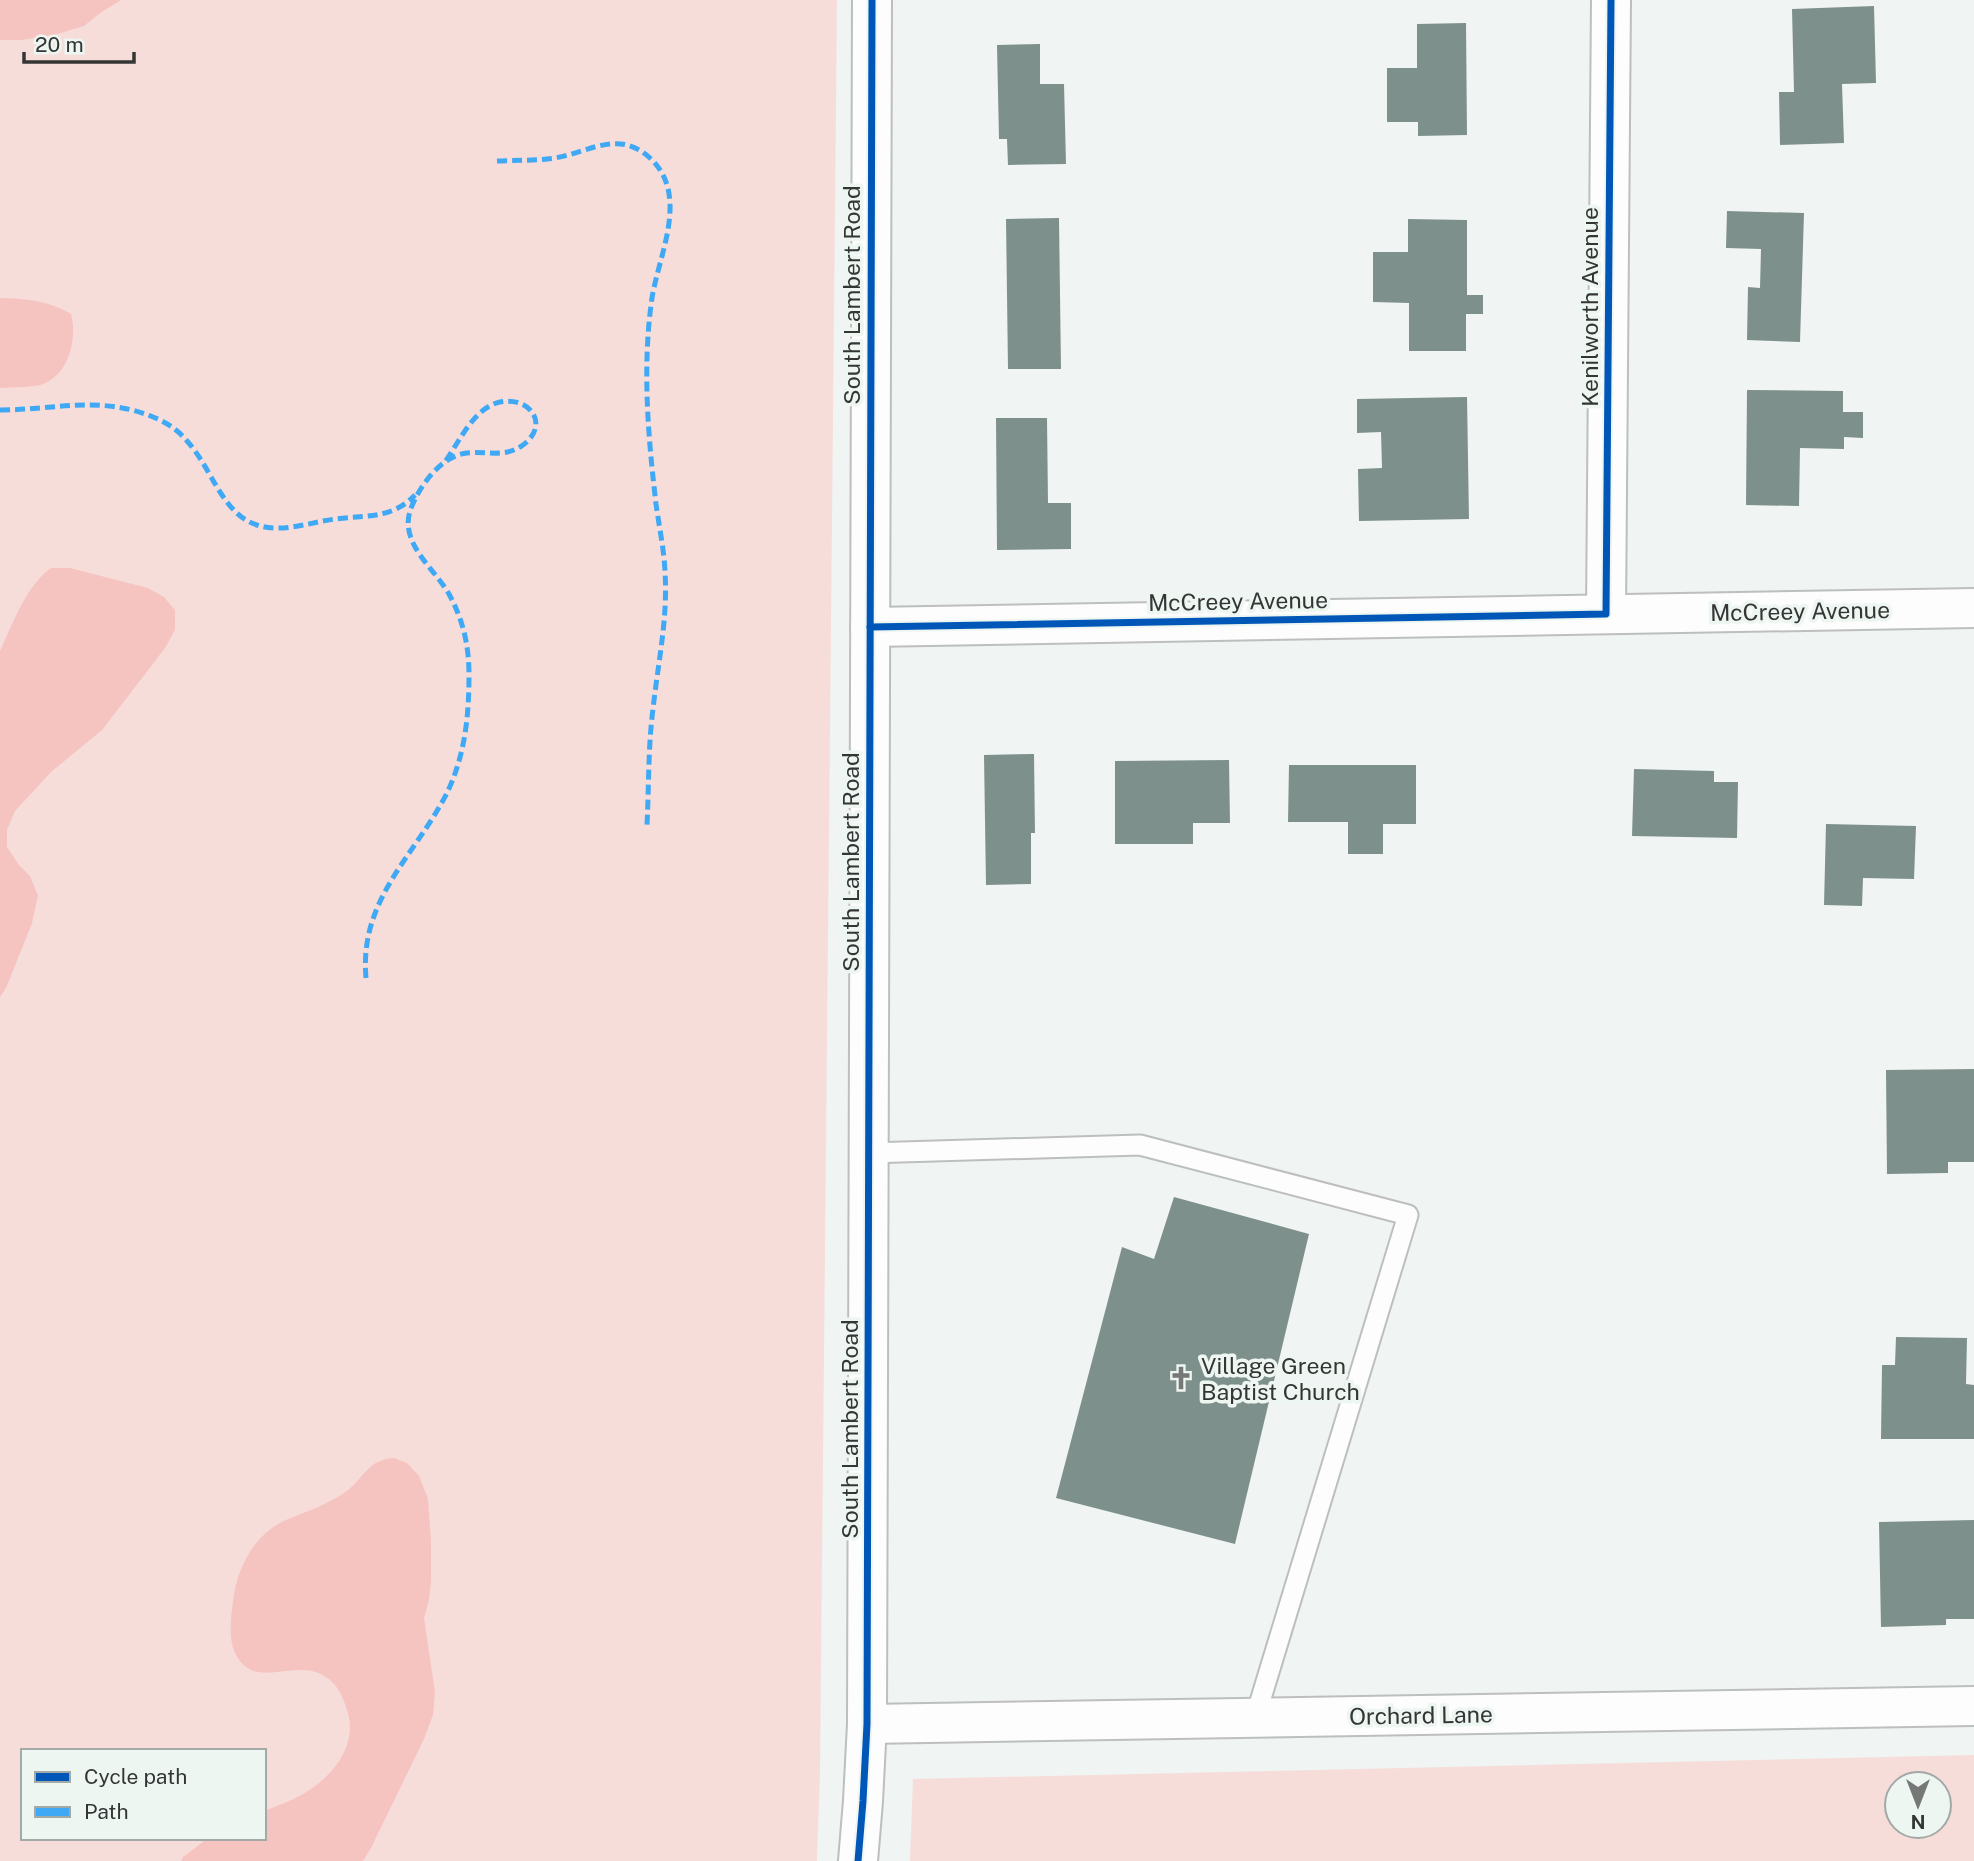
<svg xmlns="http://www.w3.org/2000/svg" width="1974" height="1861" font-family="'Public Sans',sans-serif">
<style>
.green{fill:#f6ddda;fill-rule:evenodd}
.water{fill:#f6c4c0}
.building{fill:#7e908b}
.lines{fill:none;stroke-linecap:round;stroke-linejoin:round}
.service-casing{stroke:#bcbfbd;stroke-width:23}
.minor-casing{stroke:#bcbfbd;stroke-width:42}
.service{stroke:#fdfdfd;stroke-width:19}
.minor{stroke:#fdfdfd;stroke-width:38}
.quiet{stroke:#3fa9f5;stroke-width:5;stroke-dasharray:10 5;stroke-linecap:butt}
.cycleway-casing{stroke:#eef6f2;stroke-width:11}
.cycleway{stroke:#0057b8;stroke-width:7}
.labels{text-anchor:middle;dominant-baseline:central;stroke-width:7;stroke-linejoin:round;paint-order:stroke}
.street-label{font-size:23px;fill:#333635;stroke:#eef6f2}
.poi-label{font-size:23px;fill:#333635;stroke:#eef6f2;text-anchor:start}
</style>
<rect width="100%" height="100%" fill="#f0f4f2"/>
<!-- green -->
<g class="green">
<path d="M0 0H837L820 1771 817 1861H0ZM23 1751H264V1838H23Z"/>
<path d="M1974 1755V1861H910L913 1779ZM1939 1784V1826H1897V1784Z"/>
</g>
<!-- water -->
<g class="water">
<polygon points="0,0 121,0 100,13 84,26 54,35 22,40 0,40"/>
<path d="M0 298C26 298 49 301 71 314 78 340 68 377 40 385 27 388 13 387 0 388Z"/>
<path d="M51 568H70L148 588 164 597 175 610V630L165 648 102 730 51 772 15 811 7 830V847L19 865 30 876 38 896 32 923 6 988 0 997V651C13 623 26 586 51 568Z"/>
<path d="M394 1458 407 1463 419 1476 428 1499 431 1541V1581L429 1600 424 1618 435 1692 433 1715 424 1739 371 1848 363 1861H181L183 1857 208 1838H264V1811C277 1806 291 1801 303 1794 334 1776 360 1743 346 1707 342 1695 337 1684 326 1677 296 1656 254 1693 235 1653 228 1638 231 1617 233 1601 237 1568 254 1534 286 1520 307 1511 330 1504 348 1490 366 1475 368 1460 394 1458Z"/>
</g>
<!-- building -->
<g class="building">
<polygon points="1874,6 1876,83 1842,84 1844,143 1780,145 1779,92 1794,92 1792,9"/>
<polygon points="1466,23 1467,135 1418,136 1418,122 1387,122 1387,68 1417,68 1417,24"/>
<polygon points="1040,44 1040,84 1064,84 1066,164 1008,165 1007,139 999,139 997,45"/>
<polygon points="1727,211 1804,213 1800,342 1747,340 1748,287 1760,288 1761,249 1726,248"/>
<polygon points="1059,218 1061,369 1008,369 1006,219"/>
<polygon points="1408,219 1467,220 1467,295 1483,295 1483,314 1466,314 1466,351 1409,351 1409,303 1373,302 1373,252 1408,252"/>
<polygon points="1747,390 1843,391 1843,412 1863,412 1863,438 1844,437 1844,449 1800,448 1799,506 1746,505"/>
<polygon points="1467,397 1469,519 1359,521 1358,469 1382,468 1381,432 1357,433 1357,399"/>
<polygon points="996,418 1047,418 1048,503 1071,503 1071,549 997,550"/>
<polygon points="1034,754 1035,833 1031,833 1031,884 986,885 984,755"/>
<polygon points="1229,760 1230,823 1193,823 1193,844 1115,844 1115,761"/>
<polygon points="1289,765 1416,765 1416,824 1383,824 1383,854 1348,854 1348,822 1288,822"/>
<polygon points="1634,769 1714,771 1714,782 1738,782 1737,838 1632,836"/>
<polygon points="1826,824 1916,826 1914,879 1863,878 1862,906 1824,905"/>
<polygon points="1974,1069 1974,1162 1948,1162 1948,1173 1887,1174 1886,1070"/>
<polygon points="1174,1197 1309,1234 1235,1544 1056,1498 1122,1247 1154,1259"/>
<polygon points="1896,1337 1967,1338 1966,1384 1974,1385 1974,1439 1881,1439 1882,1365 1895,1365"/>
<polygon points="1974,1520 1974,1619 1946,1619 1946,1625 1881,1627 1879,1522"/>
</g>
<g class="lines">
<!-- service casing -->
<g class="service-casing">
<polyline id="service" points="868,1153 1140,1145 1408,1215 1255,1718"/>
</g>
<!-- minor casing -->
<g class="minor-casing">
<g id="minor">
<polyline points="1606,614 1611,0"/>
<polyline points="870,627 1974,608"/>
<polyline points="867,1724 1974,1706"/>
<polyline points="858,1861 863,1801 867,1724 872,0"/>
</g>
</g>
<!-- service -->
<use href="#service" class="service"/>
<!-- minor -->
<use href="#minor" class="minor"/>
<!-- quiet -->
<g class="quiet">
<path d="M497 161C517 160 536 161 555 158 590 152 618 129 650 158 690 195 659 254 652 298 642 366 648 436 656 504 659 526 664 549 665 572 668 618 658 663 653 709 648 747 649 786 647 825"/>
<path d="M0 410C54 410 100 395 153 417 166 422 178 430 187 441 217 474 224 529 278 528 298 528 317 521 336 519 367 515 392 519 415 495"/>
<path d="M366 978C359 899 415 856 447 793 465 755 469 716 469 675 469 645 463 620 449 594 434 568 400 544 410 511 418 488 440 456 467 453 487 451 505 458 523 445 551 424 529 396 500 402 473 408 459 443 444 463"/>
</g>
<!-- cycleway casing -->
<g class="cycleway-casing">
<g id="cycleway">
<polyline points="870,627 1606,614 1611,0"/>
<polyline points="858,1861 863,1801 867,1724 872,0"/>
</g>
</g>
<!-- cycleway -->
<use href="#cycleway" class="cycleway"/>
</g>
<!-- icons -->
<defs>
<g id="church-bare" transform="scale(1.89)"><path d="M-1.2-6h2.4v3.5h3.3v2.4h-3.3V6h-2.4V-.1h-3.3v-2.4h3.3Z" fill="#757877" stroke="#eef6f2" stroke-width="2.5" paint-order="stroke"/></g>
</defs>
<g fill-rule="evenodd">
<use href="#church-bare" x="1181" y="1378"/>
</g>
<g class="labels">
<!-- street labels -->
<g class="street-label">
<text transform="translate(851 295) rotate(-90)">South Lambert Road</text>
<text transform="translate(1589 307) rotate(-90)">Kenilworth Avenue</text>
<text transform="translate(1238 601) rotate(-1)">McCreey Avenue</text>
<text transform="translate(1800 611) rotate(-1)">McCreey Avenue</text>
<text transform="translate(850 862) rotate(-90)">South Lambert Road</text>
<text transform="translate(849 1429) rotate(-90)">South Lambert Road</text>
<text transform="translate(1421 1715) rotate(-1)">Orchard Lane</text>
</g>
<!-- poi labels -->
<g class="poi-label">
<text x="1201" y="1365">Village Green<tspan x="1201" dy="26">Baptist Church</tspan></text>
</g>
</g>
<!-- legend -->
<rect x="21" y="1749" width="245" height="91" fill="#eef6f2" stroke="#a3a9a6" stroke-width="2"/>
<rect x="35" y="1772" width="35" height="10" fill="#0057b8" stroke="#a3a9a6" stroke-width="2"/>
<text x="84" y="1784" font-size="21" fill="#333635">Cycle path</text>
<rect x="35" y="1807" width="35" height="10" fill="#3fa9f5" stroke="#a3a9a6" stroke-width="2"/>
<text x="84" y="1819" font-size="21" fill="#333635">Path</text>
<!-- north arrow -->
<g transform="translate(1918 1805) rotate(180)"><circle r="33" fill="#eef6f2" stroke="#a3a9a6" stroke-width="2"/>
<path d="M0-5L12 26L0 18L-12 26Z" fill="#757877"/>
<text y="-10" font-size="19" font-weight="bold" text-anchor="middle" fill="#333635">N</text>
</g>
<!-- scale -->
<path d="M24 52v10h110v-10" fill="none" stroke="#333635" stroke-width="3.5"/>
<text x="35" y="52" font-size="21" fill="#333635" stroke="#eef6f2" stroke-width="5" paint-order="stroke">20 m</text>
</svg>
